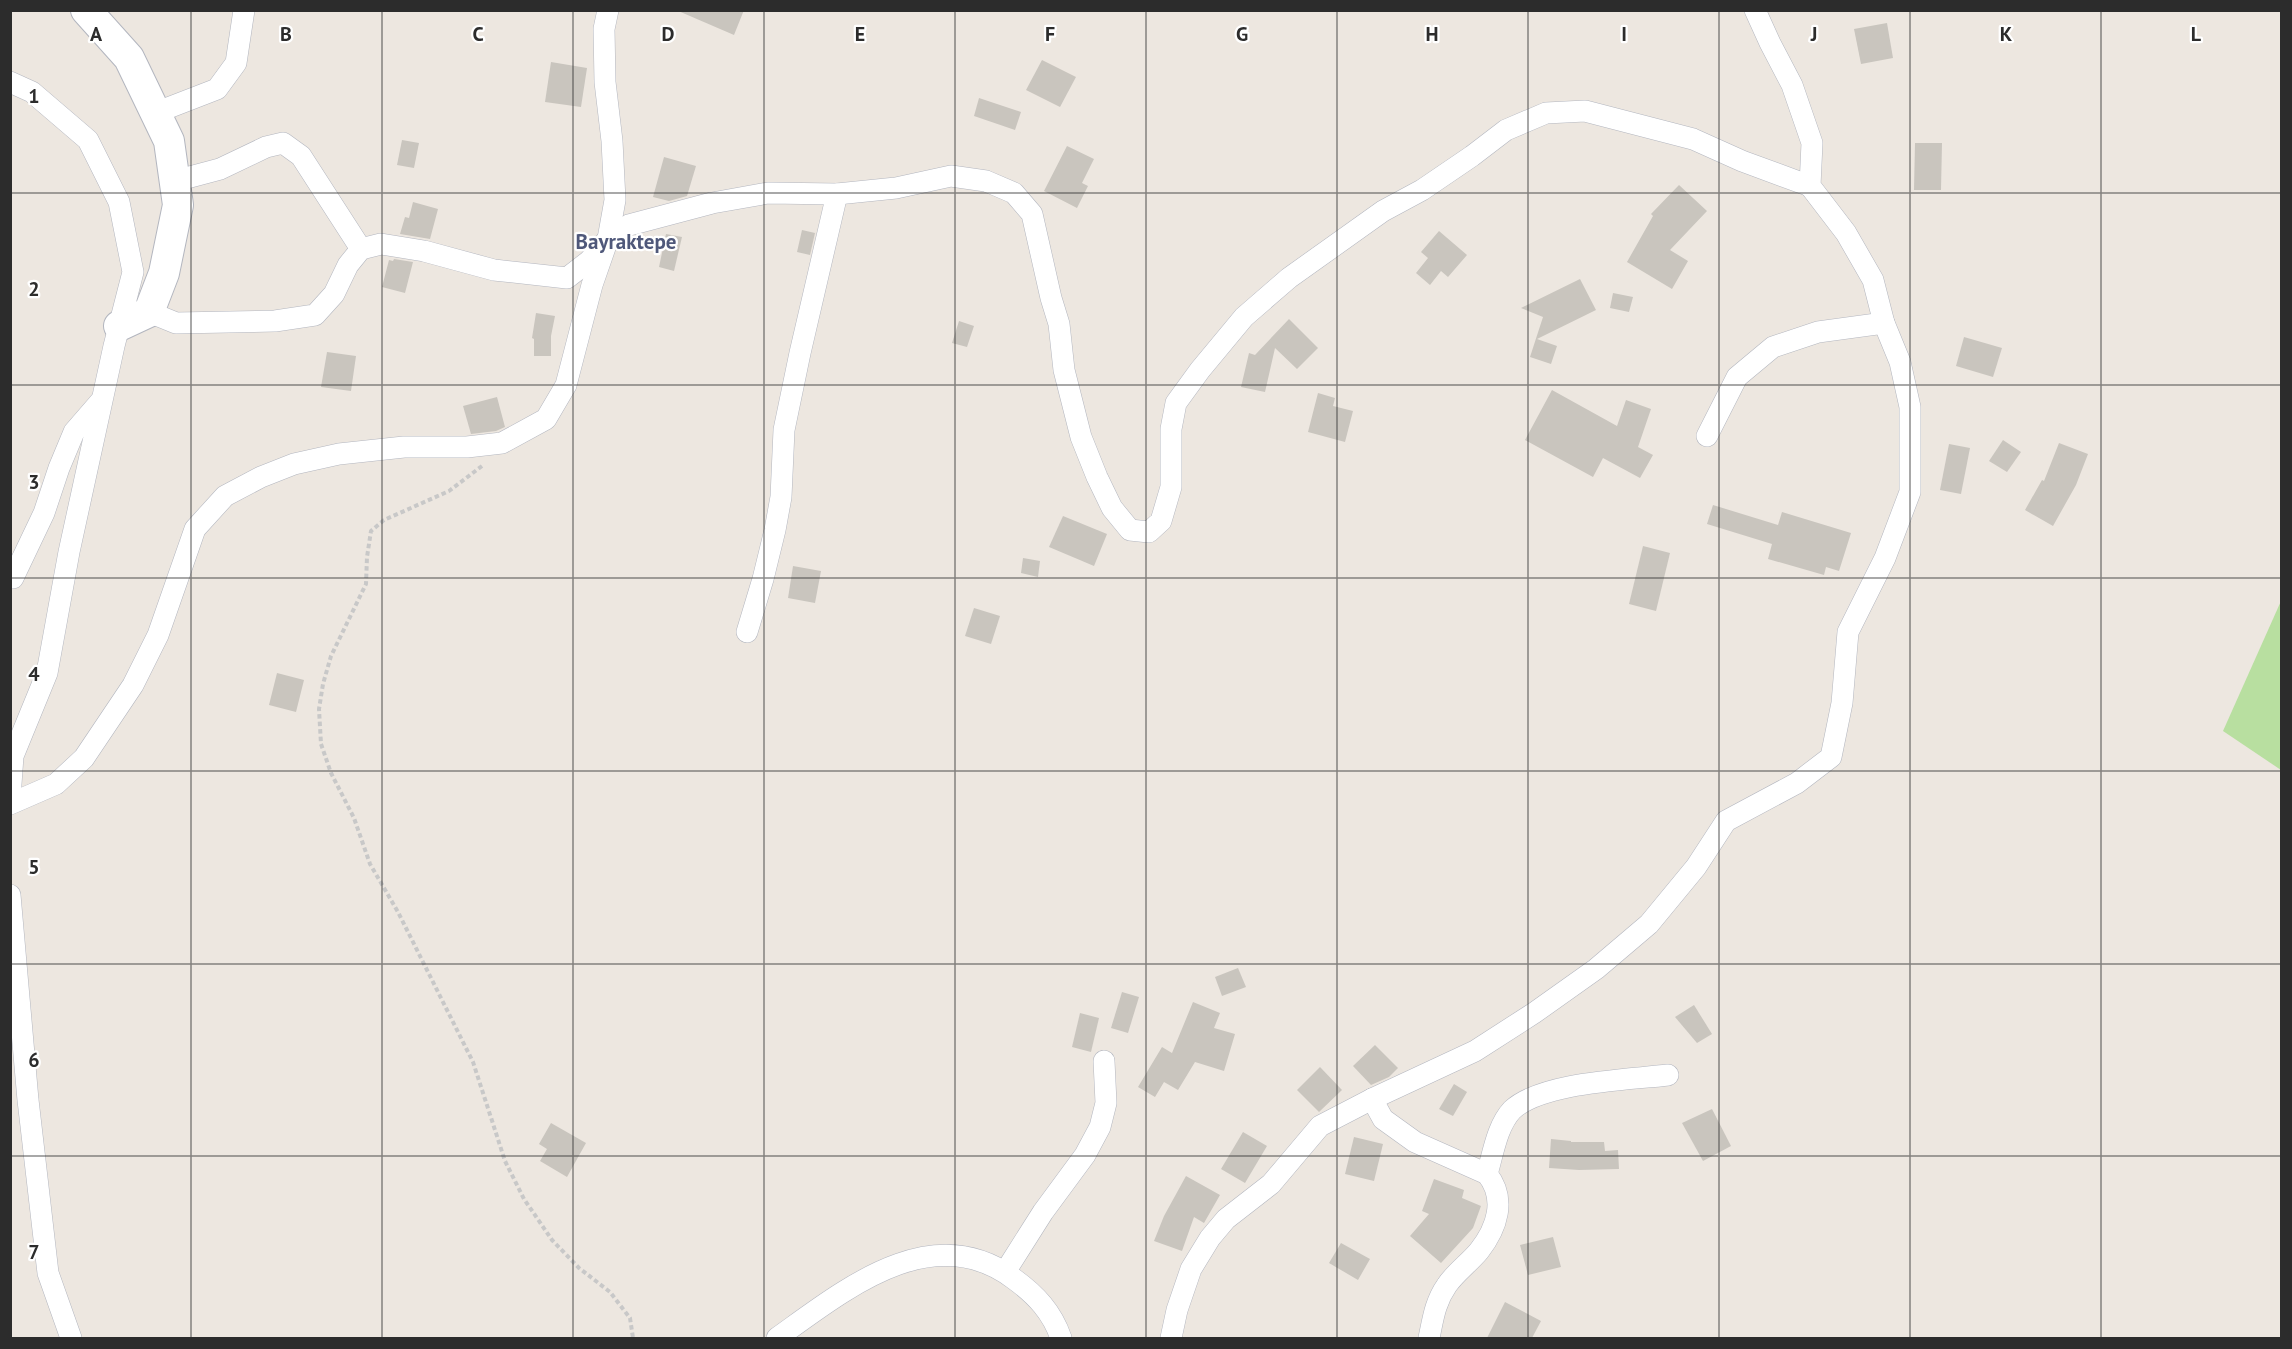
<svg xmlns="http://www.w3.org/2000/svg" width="2292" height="1349" font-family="'PT Sans',sans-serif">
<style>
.green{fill:#b8dfa0}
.building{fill:#c9c5be}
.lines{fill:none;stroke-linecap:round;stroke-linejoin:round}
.street-casing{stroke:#b3b6bf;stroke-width:22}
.secondary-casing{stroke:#b3b6bf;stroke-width:32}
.path{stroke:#c8c8c8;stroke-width:4;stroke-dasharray:4.5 3;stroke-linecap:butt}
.street{stroke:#fff;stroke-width:21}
.secondary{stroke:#fff;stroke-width:30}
.grid{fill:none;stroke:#2c2c2c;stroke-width:1.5;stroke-opacity:0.55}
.labels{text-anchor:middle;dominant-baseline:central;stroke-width:4.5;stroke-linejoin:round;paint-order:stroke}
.quarter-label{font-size:21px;font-weight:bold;fill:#4f587a;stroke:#fff}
.grid-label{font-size:20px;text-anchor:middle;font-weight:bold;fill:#2c2c2c;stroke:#fff;stroke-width:4.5;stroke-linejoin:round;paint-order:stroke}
</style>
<rect width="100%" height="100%" fill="#ede7e0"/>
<!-- green -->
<polygon class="green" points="2281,601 2282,770 2281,770 2223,731"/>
<!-- building -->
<g class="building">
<polygon points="676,10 744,10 734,35"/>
<polygon points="1887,23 1893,58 1861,64 1854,29"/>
<polygon points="1042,60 1076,77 1060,107 1026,90"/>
<polygon points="551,62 587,68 581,107 545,102"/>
<polygon points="979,98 1021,112 1015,130 974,116"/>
<polygon points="402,140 419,143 414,168 397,165"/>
<polygon points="1915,143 1942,143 1941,190 1914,190"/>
<polygon points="1067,146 1094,159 1082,183 1088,186 1077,208 1044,191"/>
<polygon points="664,157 696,166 687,196 669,201 653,197"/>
<polygon points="1679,185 1707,211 1670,250 1688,261 1672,289 1627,262 1653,216 1651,214"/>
<polygon points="413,202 438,209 430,239 400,234 405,217 409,218"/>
<polygon points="802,230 815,233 810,255 797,252"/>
<polygon points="1439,231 1467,255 1448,277 1441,271 1430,285 1416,273 1428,258 1421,252"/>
<polygon points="666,234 682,237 674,271 659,267"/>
<polygon points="394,259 413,262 405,293 382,287 389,260 393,261"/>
<polygon points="1580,279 1596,310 1537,339 1557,346 1551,364 1530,357 1543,317 1521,308"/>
<polygon points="1613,293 1633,297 1629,312 1610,308"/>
<polygon points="536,313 555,316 551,336 551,356 534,356 534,339 532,338"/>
<polygon points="1289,319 1318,348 1297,369 1275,348 1265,392 1241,387 1249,353 1255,355"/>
<polygon points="959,321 974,326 967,347 952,343"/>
<polygon points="1964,337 2002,348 1993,377 1956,366"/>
<polygon points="327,352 356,356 351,391 321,387"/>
<polygon points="1552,390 1617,426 1626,400 1651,409 1638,447 1653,455 1640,478 1603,458 1593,477 1525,440"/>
<polygon points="1318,393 1335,398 1333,406 1353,411 1345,442 1308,432"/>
<polygon points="497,397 505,427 496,431 471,434 463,406"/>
<polygon points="2003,440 2021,452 2007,472 1989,461"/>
<polygon points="2059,443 2088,454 2076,485 2053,526 2025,510 2042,480 2044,481"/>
<polygon points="1949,444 1970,448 1961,494 1940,490"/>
<polygon points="1713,505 1778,525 1782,512 1851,533 1839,571 1826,567 1824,575 1768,559 1772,544 1707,524"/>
<polygon points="1063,516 1107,534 1094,566 1049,547"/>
<polygon points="1643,546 1670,553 1656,611 1629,604"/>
<polygon points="1023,558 1040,561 1038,577 1021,573"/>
<polygon points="793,566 821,571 815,603 788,598"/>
<polygon points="974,608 1000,616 991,644 965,636"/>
<polygon points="277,673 304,680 296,712 269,705"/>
<polygon points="1238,968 1246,987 1222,996 1215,977"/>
<polygon points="1122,992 1139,997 1128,1033 1111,1028"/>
<polygon points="1193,1002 1220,1013 1214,1028 1235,1034 1224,1071 1195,1062 1178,1090 1164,1082 1155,1097 1138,1087 1162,1047 1172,1053"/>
<polygon points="1694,1005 1712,1034 1697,1043 1675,1017"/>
<polygon points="1080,1013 1099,1018 1091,1052 1072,1047"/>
<polygon points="1375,1045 1398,1068 1389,1077 1371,1085 1353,1066"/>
<polygon points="1320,1067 1342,1090 1319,1112 1297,1090"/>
<polygon points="1454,1084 1467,1092 1453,1116 1439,1109"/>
<polygon points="1712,1109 1731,1146 1703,1161 1682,1123"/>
<polygon points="551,1123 586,1143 567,1177 540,1161 547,1149 539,1144"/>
<polygon points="1243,1132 1267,1146 1245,1183 1221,1169"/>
<polygon points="1354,1137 1383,1144 1374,1181 1345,1174"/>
<polygon points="1551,1139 1571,1141 1571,1142 1604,1142 1605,1151 1618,1150 1619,1169 1579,1170 1549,1168"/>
<polygon points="1186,1176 1220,1195 1204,1223 1194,1217 1182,1251 1154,1241 1164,1216"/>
<polygon points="1434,1179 1464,1190 1462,1198 1481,1206 1473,1228 1441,1263 1410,1236 1429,1214 1422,1211"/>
<polygon points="1553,1237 1561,1267 1528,1275 1520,1245"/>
<polygon points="1341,1243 1370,1259 1358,1280 1329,1263"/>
<polygon points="1505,1302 1541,1321 1532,1338 1487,1338"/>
</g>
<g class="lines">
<!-- street casing -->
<g class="street-casing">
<g id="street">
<polyline points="10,82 32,92 88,140 119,202 133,272 114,346 69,552 47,673 13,756 10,798"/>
<polyline points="155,113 217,89 236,63 244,10"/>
<polyline points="175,181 220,169 266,147 283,143 301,156 361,249"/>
<polyline points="149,312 176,323 275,321 315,315 334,294 348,265 361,249 381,244 424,251 494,270 567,278 589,261 608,239 629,225 712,203 768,193 837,194 896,188 951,176 986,181 1014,193 1032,214 1051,298 1059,324 1064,370 1081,437 1097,477 1112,508 1130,530 1149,532 1161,521 1171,487 1171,429 1176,403 1200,370 1244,317 1289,278 1383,211 1422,190 1472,156 1506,130 1546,113 1585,111 1693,139 1742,161 1810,186"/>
<polyline points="1707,436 1737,377 1773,347 1818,332 1884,323"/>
<polyline points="10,578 13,578 44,513 59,468 74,432 100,402"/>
<polyline points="747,632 763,579 775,530 781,497 784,430 800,353 837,194"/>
<polyline points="10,804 56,784 84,758 133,685 158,635 195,529 225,496 261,477 294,464 339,454 404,447 467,447 502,443 546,419 566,385 592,285 608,239 615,200 612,141 605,82 604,29 608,10"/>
<polyline points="10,895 28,1100 48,1273 71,1338"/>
<path d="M1372 1099 1383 1119 1415 1142 1487 1174C1507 1199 1497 1228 1479 1251 1469 1263 1455 1273 1447 1285 1435 1302 1433 1319 1429 1338"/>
<path d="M1487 1174C1493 1154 1497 1126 1512 1110 1542 1082 1627 1080 1668 1075"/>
<polyline points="1005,1272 1043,1212 1085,1155 1100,1127 1106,1103 1104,1061"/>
<path d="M777 1338C843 1291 932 1217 1014 1279 1036 1295 1052 1312 1061 1338"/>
<polyline points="1171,1338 1177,1310 1191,1269 1210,1238 1226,1219 1271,1184 1320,1126 1372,1099 1475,1051 1534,1013 1596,969 1649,924 1696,867 1726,821 1797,783 1831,757 1842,703 1848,632 1885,558 1910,492 1910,407 1900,362 1884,323 1873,280 1846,233 1810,186 1812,143 1792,85 1770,43 1755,10"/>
</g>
</g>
<!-- secondary casing -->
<g class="secondary-casing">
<polyline id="secondary" points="86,10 129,58 169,141 178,205 164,273 149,312 119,326"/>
</g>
<!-- path -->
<polyline class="path" points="482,466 449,491 384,520 371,531 367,557 366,584 331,656 323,684 319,709 321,744 331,773 354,818 370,864 398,912 473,1062 505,1161 524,1199 552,1240 579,1268 610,1292 630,1318 633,1338"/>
<!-- street -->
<use href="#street" class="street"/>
<!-- secondary -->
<use href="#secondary" class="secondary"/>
</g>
<!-- grid -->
<path class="grid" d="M191 10V1338M382 10V1338M573 10V1338M764 10V1338M955 10V1338M1146 10V1338M1337 10V1338M1528 10V1338M1719 10V1338M1910 10V1338M2101 10V1338M10 193H2282M10 385H2282M10 578H2282M10 771H2282M10 964H2282M10 1156H2282"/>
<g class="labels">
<!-- quarter labels -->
<g class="quarter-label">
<text x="626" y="241">Bayraktepe</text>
</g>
</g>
<g class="grid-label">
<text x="96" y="41">A</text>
<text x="286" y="41">B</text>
<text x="478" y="41">C</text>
<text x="668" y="41">D</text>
<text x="860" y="41">E</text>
<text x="1050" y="41">F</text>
<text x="1242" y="41">G</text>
<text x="1432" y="41">H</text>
<text x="1624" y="41">I</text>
<text x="1814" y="41">J</text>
<text x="2006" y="41">K</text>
<text x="2196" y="41">L</text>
<text x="34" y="103">1</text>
<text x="34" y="296">2</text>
<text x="34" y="489">3</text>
<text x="34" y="681">4</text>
<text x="34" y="874">5</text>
<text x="34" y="1067">6</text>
<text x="34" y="1259">7</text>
</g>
<!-- border -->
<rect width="2292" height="1349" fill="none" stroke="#2c2c2c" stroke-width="24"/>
</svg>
